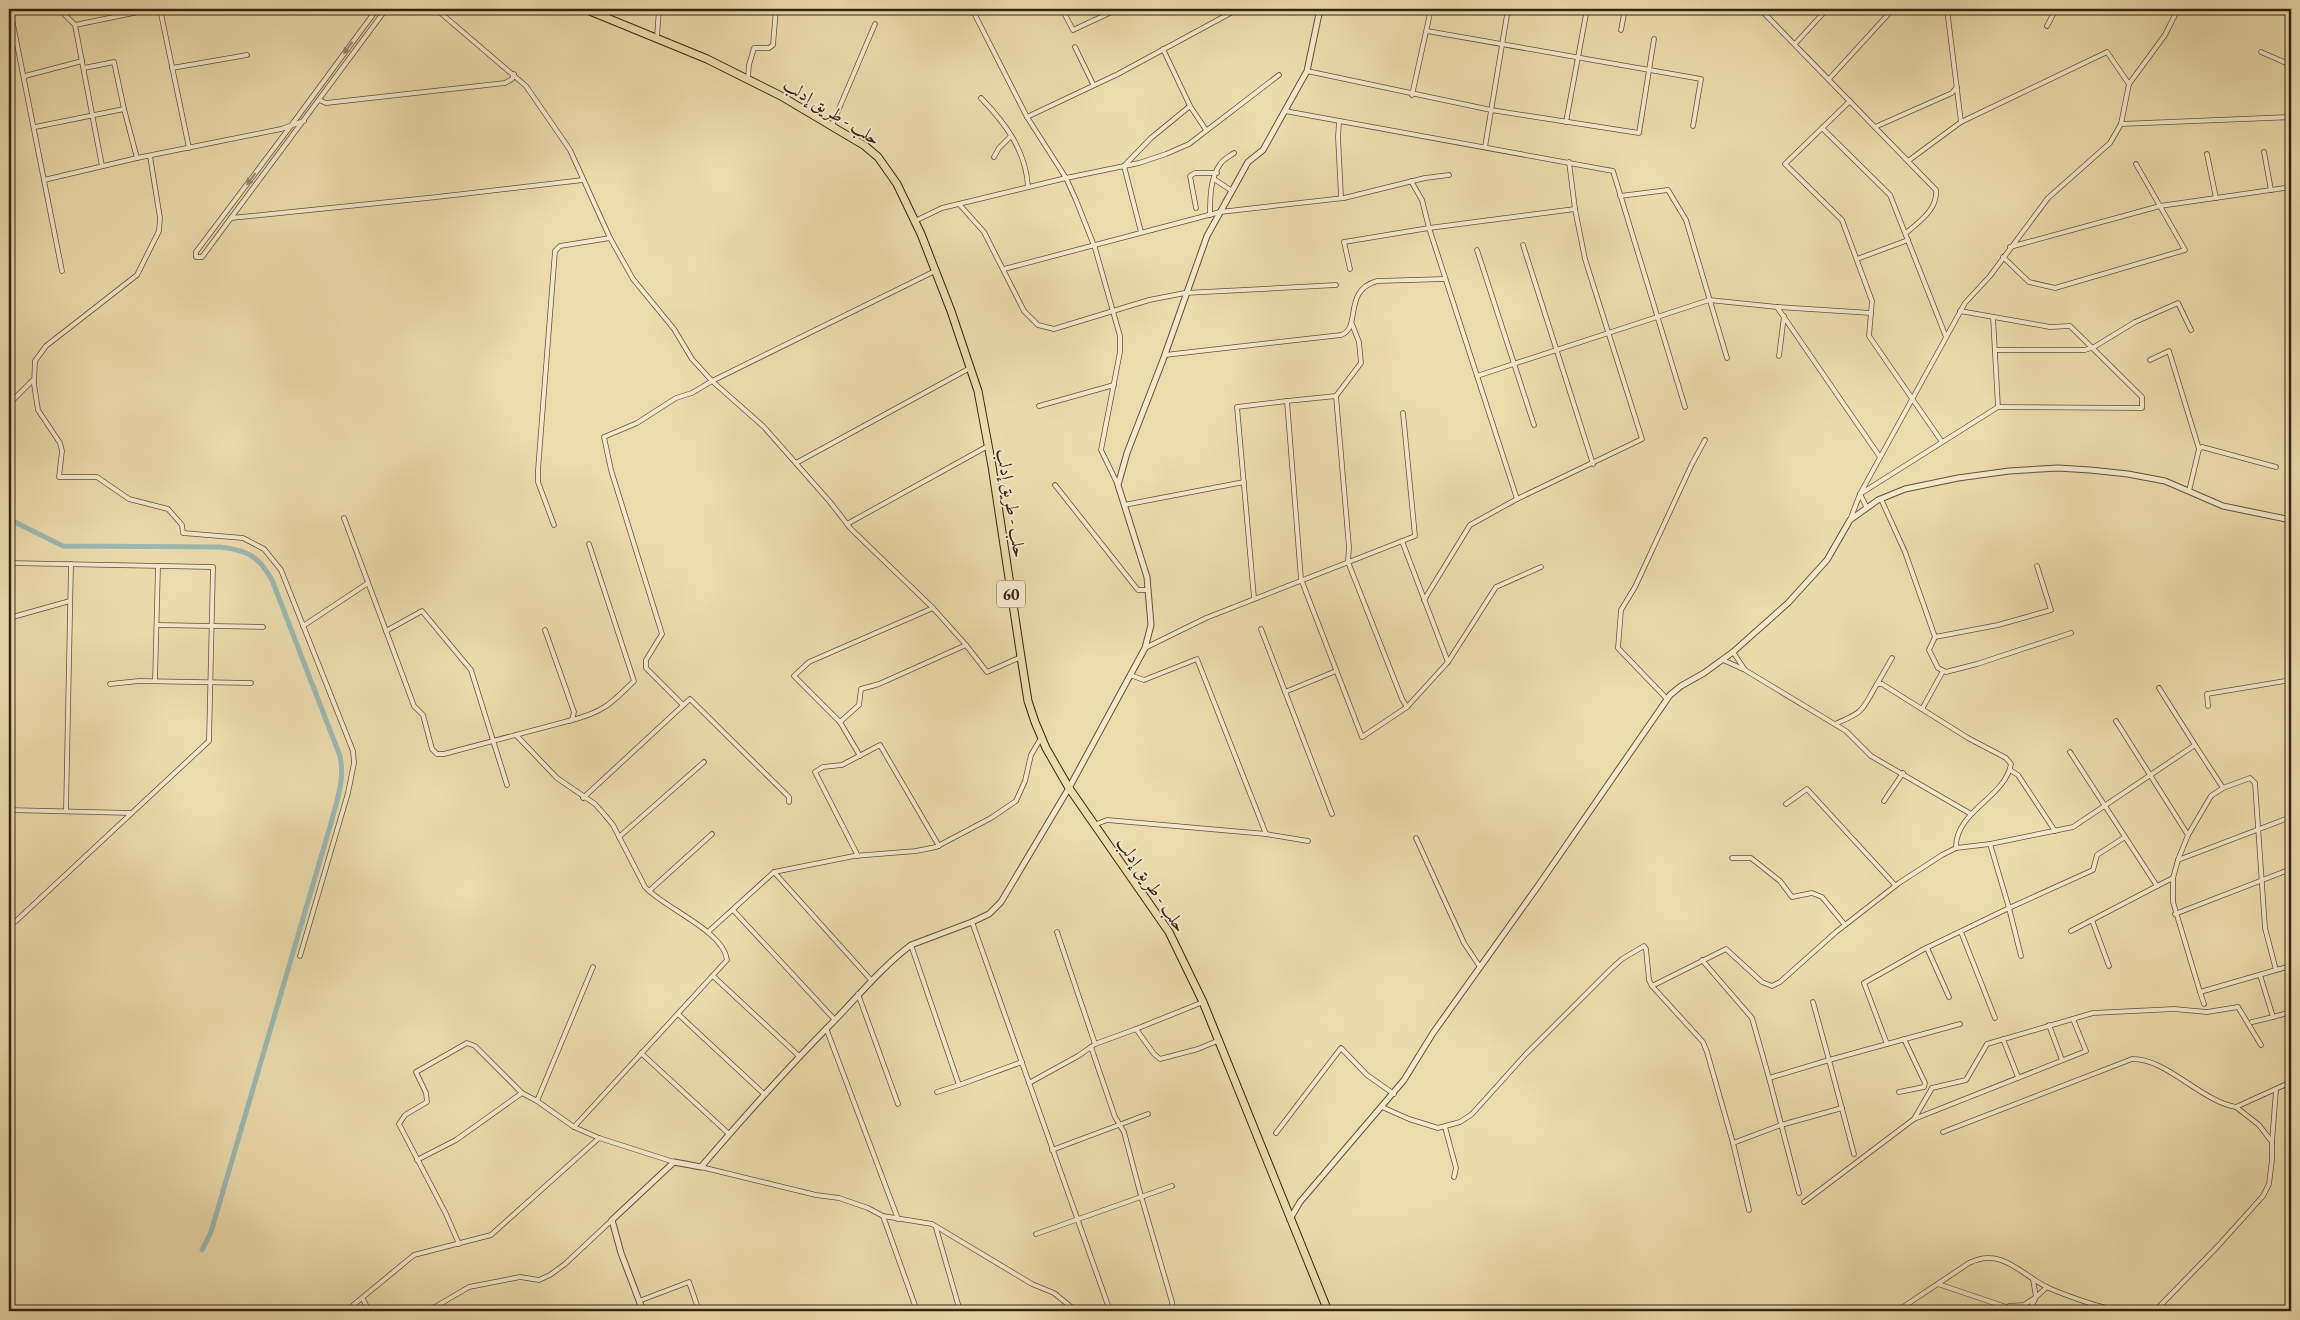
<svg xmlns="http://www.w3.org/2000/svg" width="2300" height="1320" font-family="'EB Garamond',Amiri,serif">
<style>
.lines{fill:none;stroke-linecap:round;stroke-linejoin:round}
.canal{stroke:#9cb9b4;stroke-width:5}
.minor-casing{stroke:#60523a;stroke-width:5.5}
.tertiary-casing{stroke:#60523a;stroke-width:7}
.trunk-casing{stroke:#322413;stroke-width:9}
.minor{stroke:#f3e8ca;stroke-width:4}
.tertiary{stroke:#f3e8ca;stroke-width:5}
.trunk{stroke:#ecdbad;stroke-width:7}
.oneway{fill:#92866e}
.labels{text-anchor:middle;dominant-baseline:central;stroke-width:4;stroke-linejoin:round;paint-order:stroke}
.shield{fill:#f3e8ca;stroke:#6c5f4a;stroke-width:1}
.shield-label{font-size:16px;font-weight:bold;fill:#322413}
.street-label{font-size:18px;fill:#322413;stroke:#f3e8ca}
</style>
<rect width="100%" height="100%" fill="#ecdbad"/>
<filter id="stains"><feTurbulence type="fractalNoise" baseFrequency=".004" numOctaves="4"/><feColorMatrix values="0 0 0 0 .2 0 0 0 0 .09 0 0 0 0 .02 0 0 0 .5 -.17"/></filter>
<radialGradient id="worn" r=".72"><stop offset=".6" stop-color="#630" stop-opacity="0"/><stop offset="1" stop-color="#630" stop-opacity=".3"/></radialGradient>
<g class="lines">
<!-- canal -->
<path class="canal" d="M9 519 63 546 220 547C247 550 259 556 272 580L340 756C345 780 337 800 331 823L211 1232 202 1250"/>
<!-- minor casing -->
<g class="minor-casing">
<g id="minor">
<polyline points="10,9 62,271"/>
<polyline points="59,9 75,25 102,166"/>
<polyline points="160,9 189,148"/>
<polyline points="377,9 293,123 196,252 196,257 202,257 386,9"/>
<polyline points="436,9 526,86 570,150 610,238 633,279 674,329 692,359 712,381 764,427 830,502 851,529 933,608 966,645"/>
<polyline points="972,9 1027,117 1066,178 1076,200 1095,248 1120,336 1120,352 1101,450 1118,485"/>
<polyline points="1062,9 1073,30 1118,9"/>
<path d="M1760 9 1936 190C1938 209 1919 222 1906 233"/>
<polyline points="1947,9 1961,122"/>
<polyline points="2167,9 2176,13"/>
<polyline points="974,12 983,9"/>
<polyline points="75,25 153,9"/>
<polyline points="2047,26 2056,9"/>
<polyline points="1621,30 1625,9"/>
<polyline points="1427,31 1701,79 1693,126"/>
<polyline points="657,37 659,9"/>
<polyline points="1795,44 1827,9"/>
<polyline points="1075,47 1093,84"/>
<polyline points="1163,49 1190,106"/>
<polyline points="2261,52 2291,65"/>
<polyline points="84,68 114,62 124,109 137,158"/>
<polyline points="172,68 247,55"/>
<polyline points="1307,71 1491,110 1639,133 1654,39"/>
<polyline points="25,76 82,61"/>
<polyline points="748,78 749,65 754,48 769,48 773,45 776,9"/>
<polyline points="1829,79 1893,9"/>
<polyline points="1412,95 1431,9"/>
<path d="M981 98C1006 124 1026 151 1028 187"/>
<polyline points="319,100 326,103 505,83 512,79 514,74"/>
<polyline points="1850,101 1785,164 1842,220 1872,301 1869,336 1942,442"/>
<polyline points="1285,111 1613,171 1685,407"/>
<polyline points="1027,117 1118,74 1238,9"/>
<polyline points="1339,122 1338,137 1341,197"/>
<polyline points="1566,122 1587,9"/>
<polyline points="2121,124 2291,117"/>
<polyline points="832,125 875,24"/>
<polyline points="35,127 124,109"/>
<polyline points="1875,127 1952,93 1957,87"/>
<polyline points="1822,128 1890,195 1946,337"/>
<polyline points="1485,147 1508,9"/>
<polyline points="2264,152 2271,190"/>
<polyline points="2207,154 2216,198"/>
<polyline points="150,156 160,218 159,231 137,275 46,346 35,361 34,384 38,410 60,443 62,451 59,477 97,477 129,499 168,509 182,525 183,533 243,538 264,549 281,570 353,751 354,763 348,793 300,956"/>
<polyline points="994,157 999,148 1011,136"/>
<polyline points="1908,161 1961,122 2107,52 2129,84"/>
<polyline points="1214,179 1232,191"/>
<polyline points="44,180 137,158 281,129 304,121"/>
<polyline points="1411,181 1422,200 1429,228 1517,499"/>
<polyline points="1620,196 1668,190 1686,220 1727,358"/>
<polyline points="959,204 984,232 1024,311 1038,325 1054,329 1149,300 1185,293 1336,285"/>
<polyline points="1196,208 1190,176 1195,173 1217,173"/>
<path d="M1210 215C1210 198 1210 177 1221 163 1224 159 1230 156 1234 153"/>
<polyline points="231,218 437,197 583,180"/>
<polyline points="915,221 942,208 1066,178 1139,163 1166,154 1189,144 1279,75"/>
<polyline points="1141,232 1124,166 1151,138 1190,106 1206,130"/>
<polyline points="1523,245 1593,464"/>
<polyline points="2010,247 2160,206 2291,187"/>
<polyline points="1477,250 1534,425"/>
<polyline points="2003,257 2029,282 2055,288 2185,250 2136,164"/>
<polyline points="1857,259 1908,240"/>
<polyline points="1004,269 1220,212 1344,198 1425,178 1449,175"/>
<polyline points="1350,269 1344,242 1429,228 1575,209"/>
<polyline points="1777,307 1871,313"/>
<polyline points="1993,317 1998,407"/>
<polyline points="1352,324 1359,342 1361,363 1336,396 1349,547 1348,562 1402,699 1407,707"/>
<polyline points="1995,350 2085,350 2094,347 2135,322 2178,303 2191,330"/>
<path d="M1165 355 1341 335C1362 328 1342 291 1377 281L1445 279"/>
<polyline points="1779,356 1784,316"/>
<polyline points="2150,360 2169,351 2199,449"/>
<polyline points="1477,376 1709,300 1777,307 1880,457"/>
<polyline points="1287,401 1336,396"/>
<polyline points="9,404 33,380"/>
<polyline points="1039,406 1114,385"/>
<polyline points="796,463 970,368"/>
<polyline points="1055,485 1138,590 1148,590"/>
<polyline points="2189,491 2199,449 2202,447 2276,467"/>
<polyline points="1881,499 1905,552 1935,637 1998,625 2051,610 2037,566"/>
<polyline points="1124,505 1244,482"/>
<polyline points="1866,506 1860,494 1965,303 1990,276 2048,198 2110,143 2121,124 2129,84 2165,35 2178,9"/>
<polyline points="344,518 414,706 423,715 432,749 437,754 444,754 572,720 574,712 545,630"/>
<polyline points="1850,520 1860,494 1998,407 2142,408 2142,397 2070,326 2050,327 1960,311"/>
<polyline points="847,524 988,446"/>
<polyline points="554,525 538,482 538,470 555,251 560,246 610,238"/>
<polyline points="1402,541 1448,662"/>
<polyline points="9,563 213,567 209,741 16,921 9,921"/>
<polyline points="1254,598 1237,407 1287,401 1301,579 1362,737 1407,707 1448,662 1496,587 1541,567"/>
<polyline points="1424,600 1470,525 1517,499 1642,439 1585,259 1575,209 1569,162"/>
<polyline points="933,608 809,662 794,676 840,722 859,705 861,689 879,684 966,645 987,672 1021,657"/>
<polyline points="9,618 70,601"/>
<polyline points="157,625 263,627"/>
<polyline points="303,626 368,583"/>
<polyline points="1261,629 1332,814"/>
<polyline points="386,631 422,611 471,670 507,785"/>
<polyline points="1935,637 1929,650 1938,668 1946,672 1977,664 2071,633"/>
<polyline points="1145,648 1206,618 1415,536 1403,413"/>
<polyline points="1733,652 1745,670 1846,731 1871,756 1971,814"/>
<polyline points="1723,660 1743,669"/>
<polyline points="1130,675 1144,680 1197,659 1266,834"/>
<polyline points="155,681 158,566"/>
<polyline points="110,684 139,681 251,683"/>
<polyline points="1877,684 1892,658"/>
<polyline points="2159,688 2195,745"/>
<polyline points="1285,692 1336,671"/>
<polyline points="1667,699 1618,648 1621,610 1635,587 1692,464 1705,440"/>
<polyline points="683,705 646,668 646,660 662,634 611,470 604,437 637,423 676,398 692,393 712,381 935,271"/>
<polyline points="2208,706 2207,694 2291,680"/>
<polyline points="1922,709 1943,671"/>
<path d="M569 721C603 712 610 705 634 681L589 544"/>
<polyline points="2116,721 2188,835"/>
<polyline points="840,722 860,756"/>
<path d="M1835 724C1866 711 1861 711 1877 684H1882L1968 738 2006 758 2011 764C2005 798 1955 811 1956 848"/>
<path d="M516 735 557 778 595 804 604 814 613 825 645 887C664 908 724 931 727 960L574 1127"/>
<polyline points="2070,752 2157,886 2071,931"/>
<polyline points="2010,770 2018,775 2055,831"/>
<polygon points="2250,778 2255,783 2265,928 2276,970 2200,992 2173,902 2173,878 2178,860 2188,835 2211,796 2223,788"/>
<polyline points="583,798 690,699 789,797 789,802"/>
<polyline points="1884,801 1903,773"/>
<polyline points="1786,804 1807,789 1895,885"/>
<polyline points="9,810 131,813"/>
<polyline points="66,811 71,564"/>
<polyline points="1094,825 1107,820 1266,834 1308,841"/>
<polyline points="619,837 704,762"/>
<polyline points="1416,838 1464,943 1480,967"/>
<polyline points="1990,844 2009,908 2093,870 2097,855 2125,837"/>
<polyline points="858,856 815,772 823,767 842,765 880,745 939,846"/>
<polyline points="1732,858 1751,858 1780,881 1792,897 1812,893 1822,897 1845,925"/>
<polyline points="2178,860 2291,817"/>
<polyline points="774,872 871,980"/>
<polyline points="2157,886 2173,878"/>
<polyline points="649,891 712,834"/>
<polyline points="733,910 835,1020"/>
<polyline points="2175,914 2291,869"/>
<polyline points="2092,920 2109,966"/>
<polyline points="972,922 1110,1311"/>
<polyline points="708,932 774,872 854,856 916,851 936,847 991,818 1016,801 1025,781 1031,755 1041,738"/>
<polyline points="1057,932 1095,1044 1091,1047 1115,1117 1124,1132 1141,1196 1172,1302 1173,1311"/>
<polyline points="1961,932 1995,1018"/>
<polyline points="911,945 959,1085 937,1092"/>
<polyline points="1927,948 1949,997"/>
<polyline points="1702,960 1752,1018 1769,1078 1829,1060 1854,1154"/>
<polyline points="2276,970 2291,966"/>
<polyline points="2260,975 2273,1017 2291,1012"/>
<polyline points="713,976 799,1056"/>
<polyline points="1652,986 1726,949 1762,982 1772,986 1780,982 1836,932 1899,883 1942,855 1956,848 1990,844 2073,827 2195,745 2223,788"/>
<polyline points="2200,992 2204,1004"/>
<polyline points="858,994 898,1104"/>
<polyline points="1813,1002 1829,1060 1887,1044 1864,983 1924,949 2009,908 2021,956"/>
<polyline points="678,1014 764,1094"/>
<polyline points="2252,1022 2273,1017"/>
<polyline points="2049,1025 2062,1060"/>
<polyline points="826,1028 898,1219"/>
<polyline points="1136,1029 1203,1002"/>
<polyline points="2003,1039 2018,1077"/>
<polyline points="1095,1044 1136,1029 1154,1054 1160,1059 1198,1049 1217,1041"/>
<polyline points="1887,1044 1960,1024"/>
<polyline points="641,1053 729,1134"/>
<polyline points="1769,1078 1799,1193"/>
<polyline points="1029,1083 1078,1056 1091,1047"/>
<polyline points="959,1085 1022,1062"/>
<polyline points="1899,1092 1924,1087 1925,1083 1904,1039"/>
<polyline points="537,1101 593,967"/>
<polyline points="1382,1107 1409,1119 1438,1128 1460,1122 1472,1114 1526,1054 1611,969 1622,959 1644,946 1646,949 1649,980 1652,986 1703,1042 1707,1052 1733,1143"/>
<polyline points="1914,1119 2086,1051 2073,1019"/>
<polyline points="1445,1127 1456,1168 1454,1177"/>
<path d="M1943 1132 2132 1059C2166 1058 2201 1101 2236 1107"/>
<polyline points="1276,1133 1341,1048 1367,1075 1394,1094"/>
<polyline points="2272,1142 2276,1090"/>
<polyline points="1052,1150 1148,1114"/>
<polyline points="417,1160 456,1140 522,1093"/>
<polyline points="701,1167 816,1195 839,1198 868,1208 883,1216 932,1224 1032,1284 1054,1293 1076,1311"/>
<polyline points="1804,1202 1914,1119 1932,1088 1966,1080 1987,1044 2093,1013 2174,1009 2207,1012 2238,1007 2261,1045"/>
<polyline points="1749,1210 1733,1143 1781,1125 1842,1108"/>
<polyline points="883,1216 917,1311"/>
<polyline points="936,1228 960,1311"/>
<polyline points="1036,1234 1172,1186"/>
<polyline points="459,1244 446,1214 399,1124 405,1115 427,1102 426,1093 416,1072 467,1043 475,1046 522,1093 537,1101 574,1127 599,1138 674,1162"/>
<polyline points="1938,1284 2018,1311"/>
<polyline points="363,1299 369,1311"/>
<polyline points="639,1301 689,1282 699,1311"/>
<polyline points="2009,1306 2024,1305 2036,1297 2033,1279"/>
<polyline points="346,1311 414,1255 491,1235 599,1138"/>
<polyline points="428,1311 469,1287 520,1277 539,1280 550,1275 565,1264 612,1220"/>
<path d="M1897 1311 1969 1263C2004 1246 2022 1277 2051 1289 2073 1298 2098 1307 2121 1311"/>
<polyline points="2029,1311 2036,1297 2047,1287"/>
<polyline points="2155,1311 2218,1246 2263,1196 2269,1184 2272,1160 2272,1142 2259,1125 2236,1107 2291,1082"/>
</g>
</g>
<!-- tertiary casing -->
<g class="tertiary-casing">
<g id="tertiary">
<polyline points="1290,1219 1300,1202 1404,1080 1433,1033 1538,886 1670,695 1681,686 1704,673 1733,652 1788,603 1827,560 1850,520 1878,500 1905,489 1958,478 2009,471 2058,468 2090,470 2128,474 2165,481 2223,506 2291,520"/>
<path d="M643 1311 621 1253 612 1220 674 1162 701 1167C744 1117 788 1067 835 1020 860 994 882 967 911 945L972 922 989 914 1001 902 1069 788 1145 648 1151 625 1147 577 1118 485 1127 453 1163 360 1207 236 1248 162 1263 150 1307 71 1320 9"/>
</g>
</g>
<!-- trunk casing -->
<g class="trunk-casing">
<polyline id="trunk" points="585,9 707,59 781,96 865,146 878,157 897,184 921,234 951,311 978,391 992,466 1021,657 1028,701 1035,722 1046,748 1069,788 1169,932 1203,1002 1328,1311"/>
</g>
<!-- minor -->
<use href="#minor" class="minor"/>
<!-- tertiary -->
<use href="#tertiary" class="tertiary"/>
<!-- trunk -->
<use href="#trunk" class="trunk"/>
</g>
<!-- one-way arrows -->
<defs><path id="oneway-solid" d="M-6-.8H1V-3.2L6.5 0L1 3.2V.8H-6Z" transform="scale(1.25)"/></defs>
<g class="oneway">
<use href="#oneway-solid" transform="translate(348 48) rotate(126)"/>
<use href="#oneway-solid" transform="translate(251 179) rotate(127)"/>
</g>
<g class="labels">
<!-- shield labels -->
<rect class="shield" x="997" y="580.5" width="28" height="27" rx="4"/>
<g class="shield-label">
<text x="1011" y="594">60</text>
</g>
<!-- street labels -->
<g class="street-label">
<text transform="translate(832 111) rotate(32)">حلب - طريق إدلب</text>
<text transform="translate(1012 503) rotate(81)">حلب - طريق إدلب</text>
<text transform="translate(1152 884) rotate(56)">حلب - طريق إدلب</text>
</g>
</g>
<!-- margin -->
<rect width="2300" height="1320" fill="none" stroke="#ecdbad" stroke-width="30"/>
<rect x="10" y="10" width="2280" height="1300" fill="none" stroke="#322413" stroke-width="2.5"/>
<rect x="15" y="15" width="2270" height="1290" fill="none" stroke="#322413"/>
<rect width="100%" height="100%" filter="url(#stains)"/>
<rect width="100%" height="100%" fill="url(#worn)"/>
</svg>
